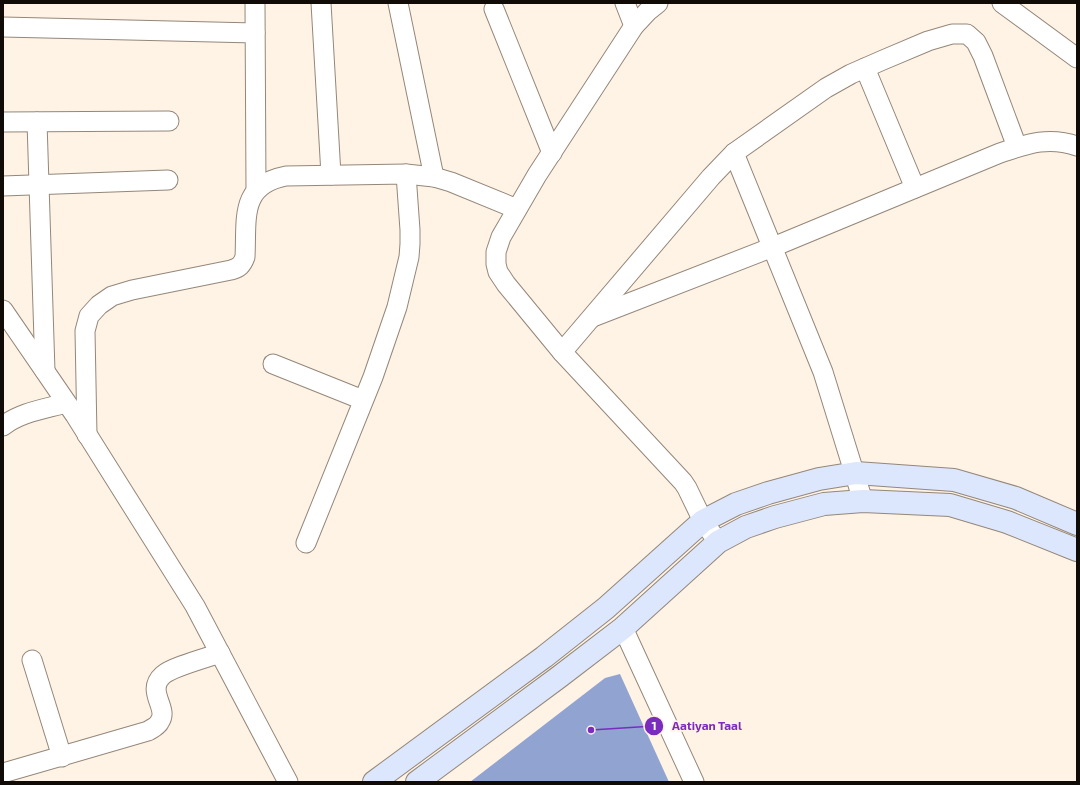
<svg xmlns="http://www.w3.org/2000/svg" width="1080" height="785" font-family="'Exo 2',sans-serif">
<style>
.water{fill:#90a3d1}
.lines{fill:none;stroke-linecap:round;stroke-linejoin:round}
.street-casing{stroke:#948779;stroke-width:21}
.secondary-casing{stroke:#948779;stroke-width:24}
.street{stroke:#fff;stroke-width:19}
.secondary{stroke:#dce6fd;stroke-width:22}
.leader{fill:none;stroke:#7b2cbf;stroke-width:1.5}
.callout-dot{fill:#7b2cbf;stroke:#fff3e6;stroke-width:1.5}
.mark-label{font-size:12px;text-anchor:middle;font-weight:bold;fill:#fff}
.callout-label{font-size:12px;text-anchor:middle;font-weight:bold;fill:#7b2cbf;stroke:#fff3e6;stroke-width:3.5;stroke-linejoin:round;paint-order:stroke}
</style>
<rect width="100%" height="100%" fill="#fff3e6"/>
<!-- water -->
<polygon class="water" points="620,674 669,782 470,782 605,678"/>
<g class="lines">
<!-- street casing -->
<g class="street-casing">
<g id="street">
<polyline points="255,3 256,190"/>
<polyline points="321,3 331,175"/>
<polyline points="398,3 434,177"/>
<polyline points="625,3 634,26"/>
<polyline points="658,3 648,11 634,26 537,175 501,237 496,252 496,264 498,272 506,284 562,352 683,482 687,488 703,521 718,542"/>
<polyline points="1002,3 1077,58"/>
<polyline points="494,9 552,153"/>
<polyline points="3,27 255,33"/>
<polyline points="865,68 915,188"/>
<polyline points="3,122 169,121"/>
<polyline points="37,122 45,371"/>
<polyline points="734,153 823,372 863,501"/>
<polyline points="3,186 168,180"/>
<polyline points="3,310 75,415 195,606 288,782"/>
<path d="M593 317 773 247 1000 153C1027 144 1048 136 1077 146"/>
<polyline points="562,352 711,177 734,153 826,88 851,74 883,60 928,41 952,34 967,34 976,42 983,56 1017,147"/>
<polyline points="273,364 363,400"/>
<path d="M3 426C21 412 45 409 66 403"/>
<path d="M87 435 85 331 89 316 99 305 112 296 132 290 231 270C239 268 242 265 245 257 247 219 239 185 286 176L406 174 434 177 451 182 517 209"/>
<polyline points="306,543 373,377 397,307 409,257 410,244 410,230 406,174"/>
<polyline points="623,628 694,782"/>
<polyline points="32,660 62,757"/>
<path d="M3 773 148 731C153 728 158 726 160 721 169 708 145 691 163 675 172 667 206 658 220 653"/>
</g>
</g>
<!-- secondary casing -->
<g class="secondary-casing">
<g id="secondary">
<polyline points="374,782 544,657 606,608 703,521 736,504 768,493 819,479 856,473 954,480 1016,498 1077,524"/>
<polyline points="417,782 559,677 623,628 718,542 746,527 775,517 824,504 863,501 950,505 1007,522 1077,550"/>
</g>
</g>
<!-- street -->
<use href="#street" class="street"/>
<!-- secondary -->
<use href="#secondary" class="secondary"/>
</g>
<!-- callouts -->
<path class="leader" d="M591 730L654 726"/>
<g class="callout-dot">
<circle cx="591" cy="730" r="4"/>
<circle cx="654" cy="726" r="10"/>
</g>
<g class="mark-label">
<text x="654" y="730">1</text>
</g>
<g class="callout-label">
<text x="707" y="730">Aatiyan Taal</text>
</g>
<!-- border -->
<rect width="1080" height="785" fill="none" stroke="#100b06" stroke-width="8"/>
</svg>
